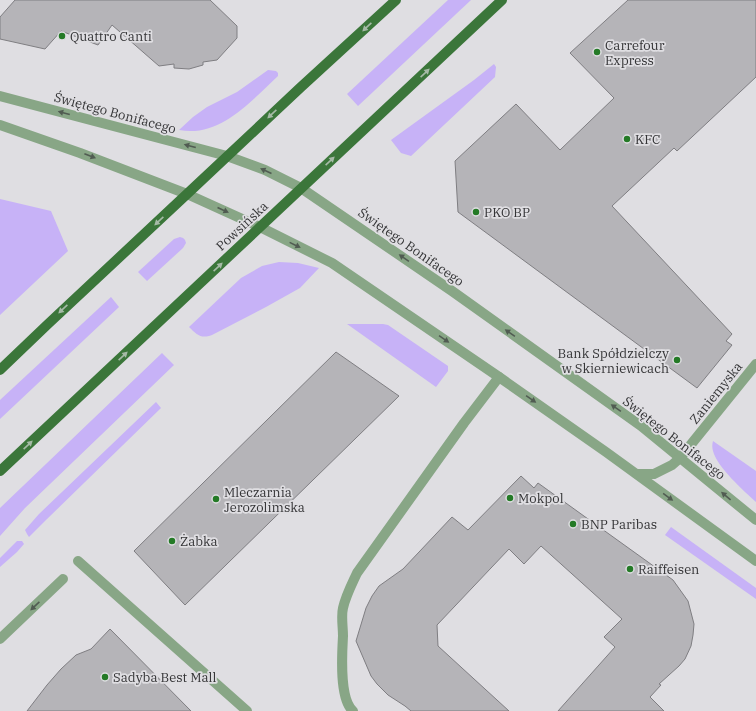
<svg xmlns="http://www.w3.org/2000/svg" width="756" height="711" font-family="'IBM Plex Serif',serif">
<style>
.green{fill:#c7b2f7}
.building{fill:#b5b4b8;stroke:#7f7e82}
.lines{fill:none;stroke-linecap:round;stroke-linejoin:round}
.minor{stroke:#88a686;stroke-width:10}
.major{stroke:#3b763a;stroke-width:10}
.oneway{fill:#a6baa7}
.oneway2{fill:#515c52}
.poi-dot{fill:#247a26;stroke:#dfdee2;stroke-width:1.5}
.labels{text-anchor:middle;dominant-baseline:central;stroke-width:3.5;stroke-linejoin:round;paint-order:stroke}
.poi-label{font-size:13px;fill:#343436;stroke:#dfdee2;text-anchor:start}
.street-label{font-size:13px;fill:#343436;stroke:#dfdee2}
</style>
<rect width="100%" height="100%" fill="#dfdee2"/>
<!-- green -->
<g class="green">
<polygon points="448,0 471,0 358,106 347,94"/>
<polygon points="494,64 496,67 495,77 411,156 401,153 391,140 474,80"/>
<path d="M268 70 276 71 278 73V76C251 101 220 138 179 130L193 117 207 107 237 92Z"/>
<polygon points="0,199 51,211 68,251 0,315"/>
<path d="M180 237C184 238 185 239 186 243L183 248 147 281 138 272 174 239Z"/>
<path d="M279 262 298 263 319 268 300 288 266 307 212 335C201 339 197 335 189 327L241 278 262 266Z"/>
<polygon points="111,297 119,307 0,419 0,400"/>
<polygon points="347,324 383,324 388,325 448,366 448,371 436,387"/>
<polygon points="162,353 174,365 25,508 0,536 0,508"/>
<polygon points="156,402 161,408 46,520 29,537 27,534 25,530 39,514"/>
<path d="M713 441 756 471V502C744 491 717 467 713 451 712 448 712 444 713 441Z"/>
<polygon points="671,527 756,588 756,599 665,535"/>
<polygon points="17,541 22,541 24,544 17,552 0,567 0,558"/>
</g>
<!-- building -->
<g class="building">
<polygon points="15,0 210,0 237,26 237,38 217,60 203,62 203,65 189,69 174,68 174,64 159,66 112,25 98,45 61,31 45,49 0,39 0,17"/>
<polygon points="628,0 756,0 756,77 677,151 674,148 612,206 732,334 726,341 732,345 697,388 458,212 455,161 516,104 560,150 614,98 570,53"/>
<polygon points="336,352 399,396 185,605 134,551"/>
<polygon points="521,476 534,488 538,483 673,580 688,601 694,624 693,635 691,646 685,659 679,666 659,684 661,685 650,697 664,711 558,711 615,647 604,637 622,619 541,546 524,564 509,549 437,625 438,646 509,711 411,711 405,706 388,695 377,684 371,676 356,641 366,608 372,596 379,586 403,569 452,517 468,530"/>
<polygon points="110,629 191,711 27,711 47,685 61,669 76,655 91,649"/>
</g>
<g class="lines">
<!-- minor -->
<g class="minor">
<polyline points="0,96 227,156 265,170 301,188 452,291 641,426 756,520"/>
<polyline points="0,125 80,153 187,194 260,227 332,263 499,377 606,452 756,561"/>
<polyline points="637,474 654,474 672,465 680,458 756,364"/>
<polyline points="78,561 247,711"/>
<polyline points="0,639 63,579"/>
<path d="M353 711C339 699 342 654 343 636 343 627 341 616 343 608 346 595 352 584 357 573L464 423 499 377"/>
</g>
<!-- major -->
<g class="major">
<polyline points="0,370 48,324 187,194 301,87 396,0"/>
<polyline points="0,471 502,0"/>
</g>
</g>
<!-- one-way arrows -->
<defs><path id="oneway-solid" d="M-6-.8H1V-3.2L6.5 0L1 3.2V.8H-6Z"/></defs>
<g class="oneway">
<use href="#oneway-solid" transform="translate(367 27) rotate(137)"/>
<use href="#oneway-solid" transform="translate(425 73) rotate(-43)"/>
<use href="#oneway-solid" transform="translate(272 114) rotate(137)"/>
<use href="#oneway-solid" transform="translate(330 161) rotate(-43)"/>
<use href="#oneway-solid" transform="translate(159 221) rotate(137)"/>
<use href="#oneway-solid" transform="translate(218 267) rotate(-43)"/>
<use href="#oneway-solid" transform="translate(63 309) rotate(137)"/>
<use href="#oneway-solid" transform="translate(123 356) rotate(-43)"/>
<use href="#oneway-solid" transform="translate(28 445) rotate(-43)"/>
</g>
<g class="oneway2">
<use href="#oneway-solid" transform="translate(64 113) rotate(-165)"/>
<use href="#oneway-solid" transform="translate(190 146) rotate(-165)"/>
<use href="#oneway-solid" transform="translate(90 156) rotate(21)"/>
<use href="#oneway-solid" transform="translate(266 171) rotate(-156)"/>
<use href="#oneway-solid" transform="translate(223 210) rotate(24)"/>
<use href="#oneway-solid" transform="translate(295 245) rotate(26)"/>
<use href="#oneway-solid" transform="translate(404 258) rotate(-145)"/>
<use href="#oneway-solid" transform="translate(510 333) rotate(-145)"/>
<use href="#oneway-solid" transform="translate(444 339) rotate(34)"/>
<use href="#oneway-solid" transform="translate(531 399) rotate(35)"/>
<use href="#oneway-solid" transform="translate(616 408) rotate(-145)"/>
<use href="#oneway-solid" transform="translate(726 496) rotate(-140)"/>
<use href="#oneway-solid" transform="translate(668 497) rotate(36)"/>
<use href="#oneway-solid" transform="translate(35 606) rotate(137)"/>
</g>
<!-- markers -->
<g class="poi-dot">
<circle cx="62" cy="36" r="4"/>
<circle cx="597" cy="52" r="4"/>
<circle cx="627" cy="139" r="4"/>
<circle cx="476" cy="212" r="4"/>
<circle cx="677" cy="360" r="4"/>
<circle cx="510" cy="498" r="4"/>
<circle cx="216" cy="499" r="4"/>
<circle cx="573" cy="524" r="4"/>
<circle cx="172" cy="541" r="4"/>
<circle cx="630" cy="569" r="4"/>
<circle cx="105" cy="677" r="4"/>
</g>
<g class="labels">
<!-- poi labels -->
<g class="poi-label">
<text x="70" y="36">Quattro Canti</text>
<text x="605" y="45">Carrefour<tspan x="605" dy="15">Express</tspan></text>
<text x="635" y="139">KFC</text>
<text x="484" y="212">PKO BP</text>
<text x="669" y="353" text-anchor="end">Bank Spółdzielczy<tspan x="669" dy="15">w Skierniewicach</tspan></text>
<text x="224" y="492">Mleczarnia<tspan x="224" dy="15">Jerozolimska</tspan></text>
<text x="518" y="498">Mokpol</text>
<text x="581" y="524">BNP Paribas</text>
<text x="180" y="541">Żabka</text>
<text x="638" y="569">Raiffeisen</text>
<text x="113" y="677">Sadyba Best Mall</text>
</g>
<!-- street labels -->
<g class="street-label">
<text transform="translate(115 113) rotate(15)">Świętego Bonifacego</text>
<text transform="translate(242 226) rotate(-43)">Powsińska</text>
<text transform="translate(411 247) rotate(35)">Świętego Bonifacego</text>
<text transform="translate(716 393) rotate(-51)">Zaniemyska</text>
<text transform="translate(674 438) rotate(38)">Świętego Bonifacego</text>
</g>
</g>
</svg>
